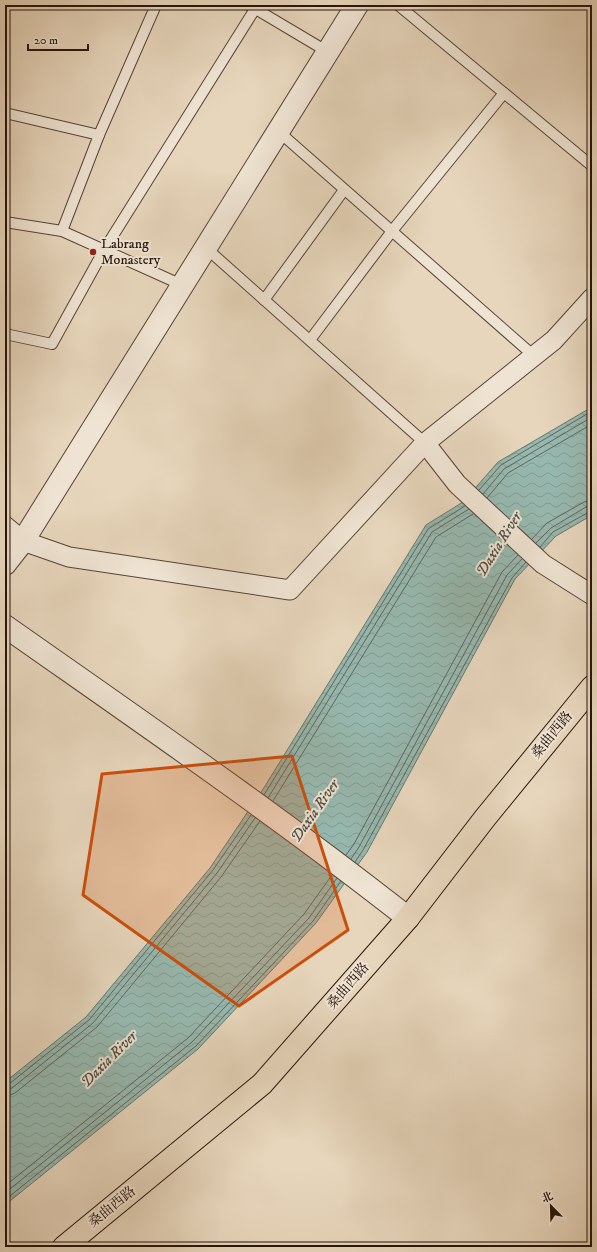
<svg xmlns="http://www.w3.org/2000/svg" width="597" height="1252" font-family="'IM FELL DW Pica','Noto Serif SC',serif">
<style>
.water{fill:url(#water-waves);stroke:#6a776e}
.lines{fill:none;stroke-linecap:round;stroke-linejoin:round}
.shore{stroke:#5f665e;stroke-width:1}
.service-casing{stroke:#574437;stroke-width:12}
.minor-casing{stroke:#574437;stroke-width:21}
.tertiary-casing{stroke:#574437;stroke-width:24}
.trunk-casing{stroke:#27140b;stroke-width:24}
.service{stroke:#efe4d3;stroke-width:10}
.minor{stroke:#efe4d3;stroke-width:19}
.tertiary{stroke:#efe4d3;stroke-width:22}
.trunk{stroke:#e7d6bc;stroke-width:22}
.marked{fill:#cb4f0c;fill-opacity:0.2;stroke:#cb4f0c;stroke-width:3;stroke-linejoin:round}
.poi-dot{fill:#8f2418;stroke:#efe4d3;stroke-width:1.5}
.labels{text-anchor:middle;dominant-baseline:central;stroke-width:4;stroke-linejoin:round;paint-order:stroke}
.poi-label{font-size:14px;fill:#27140b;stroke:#efe4d3;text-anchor:start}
.street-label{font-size:14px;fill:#27140b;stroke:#efe4d3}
.water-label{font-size:15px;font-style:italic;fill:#4e4e45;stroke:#efe4d3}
</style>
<defs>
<pattern id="water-waves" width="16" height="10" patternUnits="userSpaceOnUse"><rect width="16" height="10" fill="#97b9b0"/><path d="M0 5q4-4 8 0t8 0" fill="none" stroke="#829e96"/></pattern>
</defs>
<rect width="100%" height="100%" fill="#e7d6bc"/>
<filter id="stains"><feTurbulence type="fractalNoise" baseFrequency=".005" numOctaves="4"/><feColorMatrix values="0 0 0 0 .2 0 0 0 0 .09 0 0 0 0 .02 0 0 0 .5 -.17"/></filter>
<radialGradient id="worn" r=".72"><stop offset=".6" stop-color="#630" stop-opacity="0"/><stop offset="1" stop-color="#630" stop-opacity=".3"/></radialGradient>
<!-- water -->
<polygon class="water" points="592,407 592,515 556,536 515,579 367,852 316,923 198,1049 5,1205 5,1082 86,1017 210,868 265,786 426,525 463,502 498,462"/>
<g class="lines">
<!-- shore -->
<g class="shore">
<polyline points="479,490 501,465 592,411"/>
<polyline points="483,494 504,469 592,417"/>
<polyline points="487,498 508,473 592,424"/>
<polyline points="532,539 547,523 584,502 592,500"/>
<polyline points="536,543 551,528 586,507 592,506"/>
<polyline points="540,547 553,532 589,512 592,511"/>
<polyline points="264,795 428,529 465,506"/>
<polyline points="268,798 432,532 469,509"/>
<polyline points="273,801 436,537 473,514"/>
<polyline points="346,855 354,844 502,572 518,555"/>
<polyline points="351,859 359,847 507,575 522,559"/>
<polyline points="355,862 363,850 512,578 526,562"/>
<polyline points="5,1085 9,1084 89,1020 213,870 251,815"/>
<polyline points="5,1090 12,1088 93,1023 217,873 255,818"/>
<polyline points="5,1096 10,1095 15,1093 97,1027 221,877 260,821"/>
<polyline points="5,1186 188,1038 304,914 332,875"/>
<polyline points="5,1193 192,1042 309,918 337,878"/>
<polyline points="5,1200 196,1046 313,921 341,881"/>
</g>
<!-- service casing -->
<g class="service-casing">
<g id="service">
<polyline points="249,5 328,52"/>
<polyline points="398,5 592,166"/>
<polyline points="5,113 99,135 156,5"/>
<polyline points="278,131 534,356"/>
<polyline points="5,222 62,231 182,285"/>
<polyline points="62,231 99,135"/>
<polyline points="206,248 425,443"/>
<polyline points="264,300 344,190"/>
<polyline points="5,334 52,344 104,250 255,9"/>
<polyline points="310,340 392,231 504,93"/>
</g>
</g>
<!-- minor casing -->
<g class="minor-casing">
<g id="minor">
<polyline points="425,443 457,484 543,564 592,595"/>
<polyline points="5,526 23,541 69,557 290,590 425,443 554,340 592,298"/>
</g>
</g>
<!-- tertiary casing -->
<g class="tertiary-casing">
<g id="tertiary">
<polyline points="5,564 23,541 357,5"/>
<path d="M5 626C140 721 277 815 408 918"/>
</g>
</g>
<!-- trunk casing -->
<g class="trunk-casing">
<polyline id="trunk" points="64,1247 262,1084 408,918 485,818 592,687"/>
</g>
<!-- service -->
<use href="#service" class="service"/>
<!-- minor -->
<use href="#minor" class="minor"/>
<!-- tertiary -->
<use href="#tertiary" class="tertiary"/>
<!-- trunk -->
<use href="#trunk" class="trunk"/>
</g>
<!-- marked area -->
<path class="marked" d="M292 756 348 930 239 1006 83 895 102 774Z"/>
<!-- markers -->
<circle class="poi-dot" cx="93" cy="252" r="4"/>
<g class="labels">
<!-- poi labels -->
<g class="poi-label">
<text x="101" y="244">Labrang<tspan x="101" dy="16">Monastery</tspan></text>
</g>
<!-- street labels -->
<g class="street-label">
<text transform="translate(552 735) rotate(-51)">桑曲西路</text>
<text transform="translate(348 986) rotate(-49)">桑曲西路</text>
<text transform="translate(112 1207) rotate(-39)">桑曲西路</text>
</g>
<!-- water labels -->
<g class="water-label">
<text transform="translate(499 544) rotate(-58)">Daxia River</text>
<text transform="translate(315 811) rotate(-55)">Daxia River</text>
<text transform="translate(109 1059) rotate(-45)">Daxia River</text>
</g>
</g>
<!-- margin -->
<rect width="597" height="1252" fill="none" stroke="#e7d6bc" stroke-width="20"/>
<rect x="6" y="6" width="585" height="1240" fill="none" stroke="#27140b" stroke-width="2"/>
<rect x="10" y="10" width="577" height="1232" fill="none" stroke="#27140b"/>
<!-- north arrow -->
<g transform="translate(551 1206) rotate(337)" stroke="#efe4d3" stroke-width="3" paint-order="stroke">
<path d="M0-3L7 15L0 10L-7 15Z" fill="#27140b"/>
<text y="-6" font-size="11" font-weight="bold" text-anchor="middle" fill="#27140b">北</text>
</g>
<!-- scale -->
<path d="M28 44v6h60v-6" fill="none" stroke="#27140b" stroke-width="2"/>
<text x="34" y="44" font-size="12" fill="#27140b" stroke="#efe4d3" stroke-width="3" paint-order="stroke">20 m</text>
<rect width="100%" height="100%" filter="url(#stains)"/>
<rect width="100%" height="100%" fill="url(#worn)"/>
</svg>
